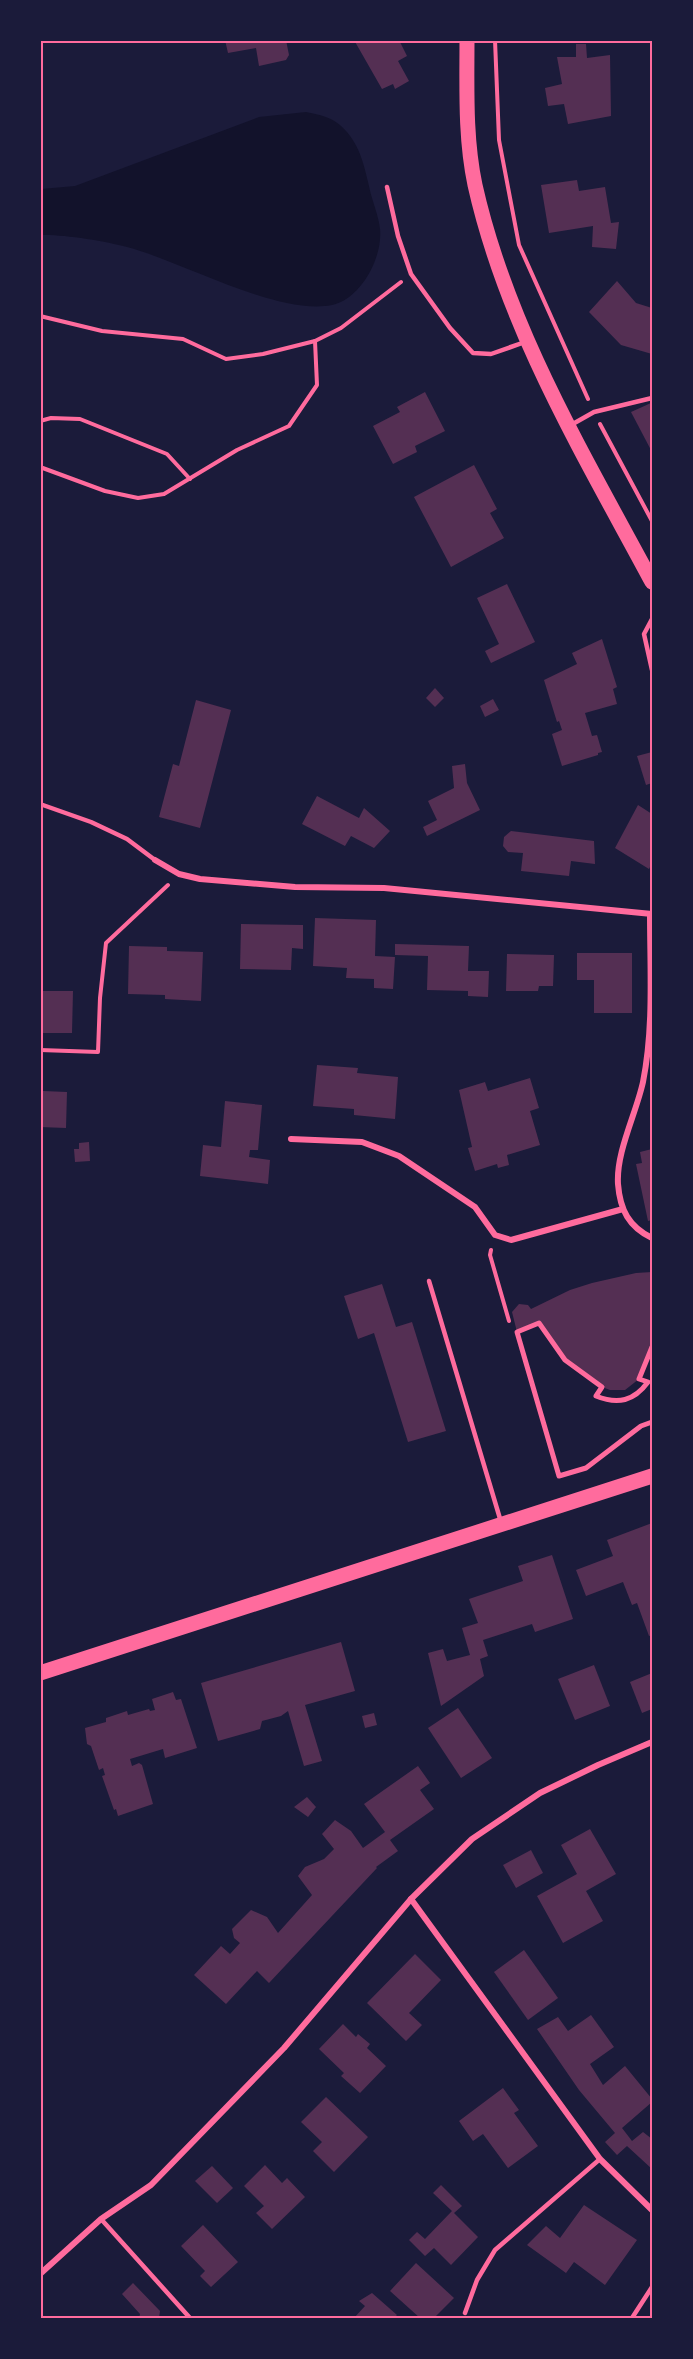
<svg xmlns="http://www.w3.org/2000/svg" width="693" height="2359" font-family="'Work Sans',sans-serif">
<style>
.water{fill:#12122b}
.building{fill:#542f53}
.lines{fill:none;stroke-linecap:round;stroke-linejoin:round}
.path{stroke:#ff6b9d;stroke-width:4}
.service{stroke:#ff6b9d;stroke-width:4.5}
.pedestrian{stroke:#ff6b9d;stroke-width:5}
.minor{stroke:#ff6b9d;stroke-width:6}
.primary{stroke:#ff6b9d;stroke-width:15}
.neatline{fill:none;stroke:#ff6b9d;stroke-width:2}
</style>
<rect width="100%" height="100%" fill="#1b1b3a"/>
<!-- water -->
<path class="water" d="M306 112C319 115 329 116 340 125 362 144 365 171 372 198 375 208 379 219 380 229 383 257 361 299 332 305 278 316 181 261 127 247 106 241 61 234 41 235V189L75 186 259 117Z"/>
<!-- building -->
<g class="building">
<polygon points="225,40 286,40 289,55 286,60 259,66 256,48 228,53"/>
<polygon points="354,40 399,40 407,56 398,61 409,81 395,89 393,84 382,89"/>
<polygon points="576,44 586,44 587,58 610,55 611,116 568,124 564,104 548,106 545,88 562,84 557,57 576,57"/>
<polygon points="577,180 579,191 605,187 611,223 619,222 616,249 592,247 593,226 549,233 541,185"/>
<polygon points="617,281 636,303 652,308 652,354 621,345 589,312"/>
<polygon points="425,392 445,431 415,446 417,452 393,464 373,426 400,412 397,407"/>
<polygon points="651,403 652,407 652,452 631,412"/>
<polygon points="474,465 497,509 490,513 504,538 451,567 414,497"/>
<polygon points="507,584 535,642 491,663 485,651 499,644 477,598"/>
<polygon points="602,639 617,687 613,689 617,704 585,713 592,736 597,735 602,752 598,753 598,755 562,766 552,734 562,730 559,721 557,722 544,680 577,664 572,653"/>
<polygon points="435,688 444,698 435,707 426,698"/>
<polygon points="493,699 499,710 485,717 480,706"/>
<polygon points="196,700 231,710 200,828 159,817 173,764 179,766"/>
<polygon points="652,752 652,783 646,785 637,756"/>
<polygon points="465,764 467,783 480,810 427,836 423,827 437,820 428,801 454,788 452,766"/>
<polygon points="317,796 359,818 364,808 390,831 374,848 351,836 345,846 302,824"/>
<polygon points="638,805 652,814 652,863 649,869 615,848"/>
<polygon points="511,831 594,841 595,864 571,861 569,876 521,871 523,853 508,852 503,846 504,837"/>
<polygon points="315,918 376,920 375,956 395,957 393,989 374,988 374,979 346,978 347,968 313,966"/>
<polygon points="241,924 303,925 303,949 292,948 291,970 240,969"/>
<polygon points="395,944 469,946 468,971 489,971 488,997 468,996 468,991 427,990 428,956 395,955"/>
<polygon points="129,946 167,947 167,951 203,952 201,1001 165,999 165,995 128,994"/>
<polygon points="577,953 632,953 632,1013 594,1013 594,980 577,980"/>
<polygon points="507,954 554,955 553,986 539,986 538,991 506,991"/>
<polygon points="40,991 73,991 72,1033 40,1033"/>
<polygon points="317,1065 358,1068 357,1073 398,1077 395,1119 354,1115 354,1109 313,1106"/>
<polygon points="530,1078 539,1108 530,1111 540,1145 507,1155 509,1165 498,1168 497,1164 475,1171 468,1148 472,1147 459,1090 485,1082 488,1091"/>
<polygon points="40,1087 43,1087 43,1091 67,1092 66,1128 40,1127"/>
<polygon points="225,1101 262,1105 258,1150 250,1150 249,1157 270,1160 268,1184 200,1176 203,1145 221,1147"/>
<polygon points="89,1142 90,1161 75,1162 74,1149 79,1149 79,1143"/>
<polygon points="652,1149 652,1220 648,1221 636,1164 642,1163 640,1152"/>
<polygon points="652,1272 652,1347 639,1379 625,1390 610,1390 602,1387 565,1360 539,1323 517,1332 512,1312 519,1304 528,1305 531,1309 570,1290 592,1283 636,1273"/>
<polygon points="382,1284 396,1327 412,1322 446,1431 408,1442 374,1333 358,1339 344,1296"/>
<polygon points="652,1523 652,1635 649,1636 637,1603 632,1605 623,1582 586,1596 576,1570 613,1556 607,1540"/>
<polygon points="552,1555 573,1619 535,1632 532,1624 483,1640 488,1656 480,1659 484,1676 441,1706 428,1653 443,1649 447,1661 470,1655 462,1628 478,1623 469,1599 523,1581 518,1566"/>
<polygon points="341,1642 355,1691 305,1705 322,1761 304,1766 288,1711 281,1716 262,1721 260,1729 218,1741 201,1683"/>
<polygon points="594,1665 610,1706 575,1720 558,1679"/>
<polygon points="652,1673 652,1709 642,1713 630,1682"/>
<polygon points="173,1692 176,1700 181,1699 197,1748 165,1758 163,1749 130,1759 132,1766 139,1763 142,1765 153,1804 118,1816 116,1809 114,1810 102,1776 105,1775 103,1768 99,1770 91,1746 87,1744 85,1728 106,1722 106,1718 127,1711 128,1715 149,1709 150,1711 155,1710 152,1699"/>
<polygon points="458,1708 492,1758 461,1778 428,1728"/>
<polygon points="374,1713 377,1725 365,1728 362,1716"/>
<polygon points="418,1766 430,1783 420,1790 434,1809 390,1840 398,1851 376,1867 377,1868 269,1983 257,1971 226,2004 194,1975 221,1946 230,1954 240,1943 234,1938 232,1929 251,1910 267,1917 278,1933 312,1895 298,1876 305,1867 324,1859 334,1849 322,1834 335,1820 351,1831 363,1848 385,1832 364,1804"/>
<polygon points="307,1797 316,1807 308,1817 294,1807"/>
<polygon points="590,1829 616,1874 586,1891 603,1921 563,1943 537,1896 577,1874 561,1845"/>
<polygon points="531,1850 543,1873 516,1888 503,1865"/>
<polygon points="524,1950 558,1998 528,2020 494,1972"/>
<polygon points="415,1954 441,1980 409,2013 422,2025 406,2041 367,2003"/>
<polygon points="591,2015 614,2047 590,2064 603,2085 625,2066 652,2099 652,2102 622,2128 632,2141 643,2132 652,2139 652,2169 627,2146 617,2155 605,2142 615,2133 579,2090 537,2029 558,2017 568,2031"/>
<polygon points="343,2024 356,2037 358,2034 370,2044 367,2048 386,2066 360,2093 341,2076 344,2073 319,2049"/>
<polygon points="503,2088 519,2110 514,2113 538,2146 508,2168 483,2134 473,2141 459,2121"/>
<polygon points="326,2097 368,2137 334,2172 313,2151 322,2142 301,2122"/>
<polygon points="265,2165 282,2183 287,2178 305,2197 272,2229 256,2213 264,2206 244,2186"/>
<polygon points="212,2166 233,2188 217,2203 195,2181"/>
<polygon points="441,2185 462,2206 454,2213 478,2237 451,2265 434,2248 425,2256 409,2240 417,2232 425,2239 452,2211 433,2193"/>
<polygon points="584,2205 637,2240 605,2285 574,2262 566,2273 527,2245 546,2226 560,2238"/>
<polygon points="203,2225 238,2262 211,2287 200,2276 205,2271 181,2246"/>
<polygon points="416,2263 454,2298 434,2318 420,2318 390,2291"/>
<polygon points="133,2283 160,2311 159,2318 139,2318 140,2314 122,2294"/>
<polygon points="372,2293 397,2315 394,2318 354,2318 365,2306 359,2301"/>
</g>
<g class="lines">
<!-- path -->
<g class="path">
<polyline points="495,40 499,140 519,245 588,399"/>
<polyline points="40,316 102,331 183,339 226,359 263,354 315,341 341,328 401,282"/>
<polyline points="40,421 51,418 80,419 167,454 190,479"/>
<polyline points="600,424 652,521"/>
<polyline points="40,467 105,491 138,498 164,494 237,450 289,426 317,385 315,341"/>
<polyline points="40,1050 98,1052 100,998 106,943 168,885"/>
<polyline points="491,1250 490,1255 509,1321"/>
</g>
<!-- service -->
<g class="service">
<polyline points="387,187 398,236 411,274 450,328 473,353 491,354 525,342"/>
<polyline points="571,425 594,412 652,398"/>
<polyline points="652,619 644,634 652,670"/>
<polyline points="40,804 91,822 127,839 155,860"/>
<polyline points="429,1281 501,1522"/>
<polyline points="101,2219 190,2318"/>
<polyline points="465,2313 477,2280 495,2250 600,2159"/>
<polyline points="632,2318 652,2287"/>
</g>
<!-- pedestrian -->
<path class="pedestrian" d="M652 1347 639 1379 648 1382C634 1401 618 1405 596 1396L602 1387 565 1360 539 1323 517 1332 559 1476 586 1468 641 1426 652 1422"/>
<!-- minor -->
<g class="minor">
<polyline points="155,860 179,874 200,879 295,887 384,888 652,914"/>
<path d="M650 914C650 969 654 1027 643 1082 636 1114 616 1152 618 1184 620 1210 629 1227 652 1238"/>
<polyline points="291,1139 362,1142 399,1156 475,1207 495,1235 511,1240 623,1209"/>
<polyline points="411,1899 600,2159 652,2210"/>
<polyline points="40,2274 101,2219 151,2185 284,2048 411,1899 472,1839 540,1793 598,1765 652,1742"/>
</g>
<!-- primary -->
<g class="primary">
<path d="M467 40C467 88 465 138 475 185 507 328 584 455 652 582"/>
<polyline points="40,1673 652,1476"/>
</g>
</g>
<!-- border -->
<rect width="693" height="2359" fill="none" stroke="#1b1b3a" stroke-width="84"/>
<rect x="42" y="42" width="609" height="2275" class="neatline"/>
</svg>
